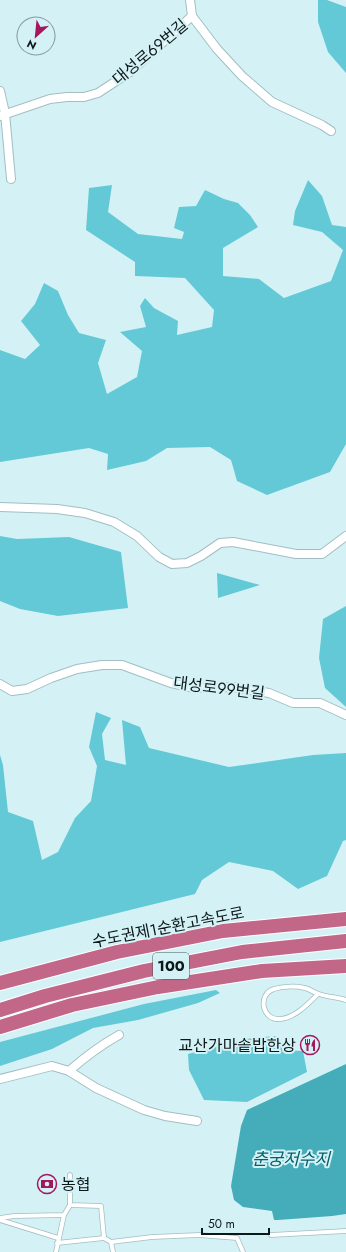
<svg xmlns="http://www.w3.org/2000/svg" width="346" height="1252" font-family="Jost,'Noto Sans KR',sans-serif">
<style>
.forest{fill:#63c9d6}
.water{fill:#45acba}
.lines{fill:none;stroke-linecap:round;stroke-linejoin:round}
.service-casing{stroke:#a2bec2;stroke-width:5.5}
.minor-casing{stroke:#a2bec2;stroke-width:10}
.motorway-casing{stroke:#fff;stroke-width:16}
.service{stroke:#fff;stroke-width:4}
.minor{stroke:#fff;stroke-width:8}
.motorway{stroke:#c26788;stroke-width:14}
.labels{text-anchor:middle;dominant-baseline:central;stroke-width:4;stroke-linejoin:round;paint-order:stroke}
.shield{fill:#d4f2f6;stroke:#49595b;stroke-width:1}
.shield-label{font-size:15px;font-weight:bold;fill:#0d1819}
.street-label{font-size:16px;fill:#0d1819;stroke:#d4f2f6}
.poi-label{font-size:16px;fill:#0d1819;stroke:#d4f2f6;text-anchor:end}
.water-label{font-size:17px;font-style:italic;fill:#04606a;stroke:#d4f2f6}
</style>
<rect width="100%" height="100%" fill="#d4f2f6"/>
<!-- forest -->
<g class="forest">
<polygon points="318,0 327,0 346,7 346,73 328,52 318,22"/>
<polygon points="308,180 322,196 332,225 346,227 346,444 330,472 267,495 237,481 231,460 210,447 167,448 146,461 107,470 108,454 89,448 0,462 0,350 25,359 40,345 21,321 35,304 44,283 58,291 68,315 79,333 106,340 98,363 107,394 137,377 142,351 120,332 146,327 140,306 145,298 154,308 178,321 177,335 212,327 214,310 185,278 135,276 135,262 86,230 89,188 112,185 108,212 138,234 182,239 184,232 174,228 179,207 196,206 205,190 224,199 238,203 250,215 258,227 223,248 223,276 259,279 284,298 331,281 343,250 322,232 293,225 295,211"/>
<polygon points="0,536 17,539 69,537 121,552 128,608 58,616 20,609 0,601"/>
<polygon points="217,573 260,585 218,598"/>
<polygon points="346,606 346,707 325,688 319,658 323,619"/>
<polygon points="96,712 111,718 102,734 105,760 126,765 122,720 140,727 149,748 229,767 313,755 346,753 346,840 343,841 327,876 298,889 273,871 229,862 202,880 195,894 0,942 0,755 3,765 8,812 33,821 42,860 58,852 75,818 91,801 97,766 89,747"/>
<polygon points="216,990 220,993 198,1003 138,1020 93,1028 52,1049 0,1066 0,1042 144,1004"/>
<polygon points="275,1036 283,1050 303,1051 307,1072 247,1102 204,1100 189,1070 188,1054 245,1039"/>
</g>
<!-- water -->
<polygon class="water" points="346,1064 346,1214 332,1216 278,1220 274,1220 272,1211 243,1207 234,1200 231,1186 241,1126 247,1110"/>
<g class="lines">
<!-- service casing -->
<g class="service-casing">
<g id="service">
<path d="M318 994C308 1004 295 1018 280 1019 262 1021 257 994 274 989 283 986 296 986 305 988 310 989 314 993 319 994 327 997 337 997 346 1000"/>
<polyline points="70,1175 70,1205 101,1206 104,1238 111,1242"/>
<polyline points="0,1218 14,1216 64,1215 70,1205"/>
<polyline points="0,1220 58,1238"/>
<polyline points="271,1235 346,1231"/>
<polyline points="57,1243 104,1238"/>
<polyline points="56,1252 64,1215"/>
<polyline points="113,1252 111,1242 152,1237 199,1235 237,1238 243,1252"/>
</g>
</g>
<!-- minor casing -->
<g class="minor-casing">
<g id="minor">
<polyline points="192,16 217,49 242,76 272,102 322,125 331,131"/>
<polyline points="0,91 5,113 11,179"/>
<polyline points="0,116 50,99 67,97 84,97 98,93 130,72 192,16 190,0"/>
<polyline points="0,507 57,509 85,513 114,522 137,536 159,557 172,564 187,563 201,556 220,543 233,542 296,554 322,554 346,536"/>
<polyline points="0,684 12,691 27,689 51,678 77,669 102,665 122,665 171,683 194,688 232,687 269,693 293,703 320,703 346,715"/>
<path d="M69 1071C85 1057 101 1045 119 1035"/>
<polyline points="0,1079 52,1066 69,1071 96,1088 144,1110 165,1116 197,1121"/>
</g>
</g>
<!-- motorway casing -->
<g class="motorway-casing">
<g id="motorway">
<polyline points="0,983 117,952 223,931 346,919"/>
<polyline points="0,1010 45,996 144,971 242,952 346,941"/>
<polyline points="0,1027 72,1005 158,987 262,971 346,966"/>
</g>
</g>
<!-- service -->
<use href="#service" class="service"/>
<!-- minor -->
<use href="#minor" class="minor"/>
<!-- motorway -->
<use href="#motorway" class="motorway"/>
</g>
<!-- icons -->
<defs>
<g id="restaurant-ring" transform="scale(1)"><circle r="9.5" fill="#d4f2f6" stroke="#a4175d" stroke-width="1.5"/><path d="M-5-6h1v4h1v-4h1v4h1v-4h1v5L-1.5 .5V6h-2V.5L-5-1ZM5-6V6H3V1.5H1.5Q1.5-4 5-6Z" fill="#a4175d"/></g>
<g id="bank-ring" transform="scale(1)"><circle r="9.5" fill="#d4f2f6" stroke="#a4175d" stroke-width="1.5"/><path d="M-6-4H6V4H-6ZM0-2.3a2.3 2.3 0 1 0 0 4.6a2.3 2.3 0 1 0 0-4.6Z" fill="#a4175d"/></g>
</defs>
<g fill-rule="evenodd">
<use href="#restaurant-ring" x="310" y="1045"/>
<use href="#bank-ring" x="47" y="1184"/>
</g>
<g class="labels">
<!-- shield labels -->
<rect class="shield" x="153" y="953" width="36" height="26" rx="3"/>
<g class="shield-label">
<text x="171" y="966">100</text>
</g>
<!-- street labels -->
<g class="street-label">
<text transform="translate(150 52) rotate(-40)">대성로69번길</text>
<text transform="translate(219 688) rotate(7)">대성로99번길</text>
<text transform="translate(168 927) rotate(-11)">수도권제1순환고속도로</text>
</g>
<!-- poi labels -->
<g class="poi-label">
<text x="296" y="1045">교산가마솥밥한상</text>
<text x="61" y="1184" text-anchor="start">농협</text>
</g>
<!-- water labels -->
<g class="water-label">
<text x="291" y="1159">춘궁저수지</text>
</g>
</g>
<!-- north arrow -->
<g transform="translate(36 36) rotate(207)"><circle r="19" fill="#d4f2f6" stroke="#849b9e"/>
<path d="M0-3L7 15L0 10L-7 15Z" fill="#a4175d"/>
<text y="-6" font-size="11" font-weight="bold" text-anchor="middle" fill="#0d1819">N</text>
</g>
<!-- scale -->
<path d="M202 1228v6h67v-6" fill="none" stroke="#0d1819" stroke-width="2"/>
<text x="208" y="1228" font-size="12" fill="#0d1819" stroke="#d4f2f6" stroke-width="3" paint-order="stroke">50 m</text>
</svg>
